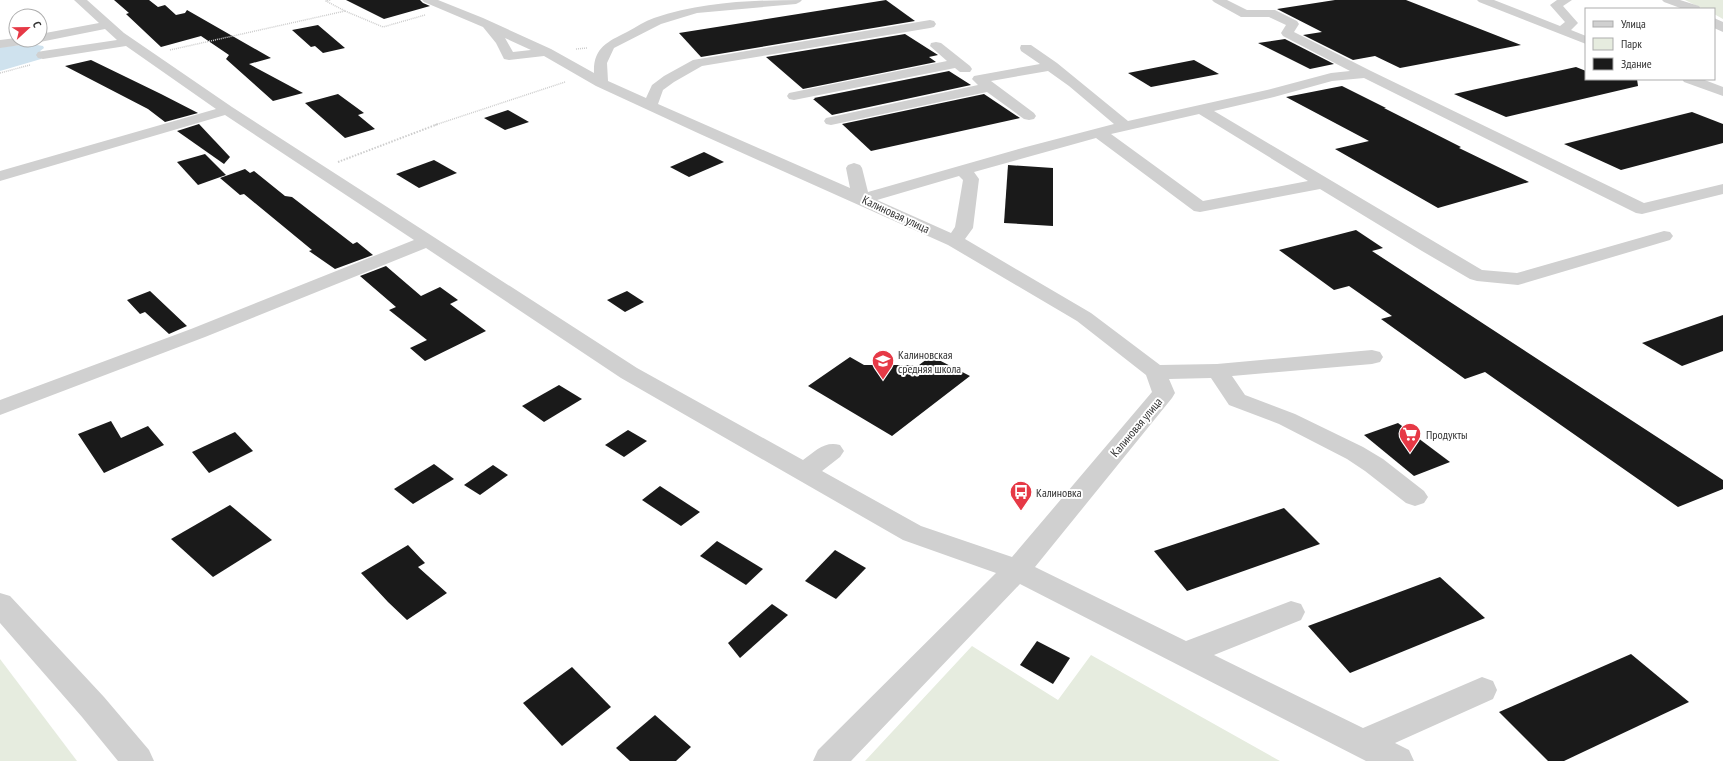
<svg xmlns="http://www.w3.org/2000/svg" width="1723" height="761" font-family="'PT Sans Narrow',sans-serif">
<style>
.green{fill:#e6ecdf}
.water{fill:#cfe2ee}
.building{fill:#1a1a1a}
.lines{fill:none;stroke-linecap:round;stroke-linejoin:round}
.path-far1{stroke:#cdcdcd;stroke-width:1.5;stroke-dasharray:1 1;stroke-linecap:butt}
.path{stroke:#cdcdcd;stroke-width:2;stroke-dasharray:1.5 1.5;stroke-linecap:butt}
.minor{fill:#d0d0d0;fill-rule:evenodd}
.labels{text-anchor:middle;dominant-baseline:central;stroke-width:4;stroke-linejoin:round;paint-order:stroke}
.street-label{font-size:12px;fill:#333;stroke:#fff}
.poi-label{font-size:12px;fill:#333;stroke:#fff;text-anchor:start}
</style>
<rect width="100%" height="100%" fill="#fff"/>
<!-- green -->
<g class="green">
<polygon points="1685,0 1723,0 1723,19 1714,14 1714,9 1703,9"/>
<polygon points="972,646 1058,700 1091,655 1280,761 865,761"/>
<polygon points="0,659 77,761 0,761"/>
</g>
<!-- water -->
<polygon class="water" points="31,44 43,46 44,48 40,51 43,55 41,59 0,71 0,47"/>
<!-- building -->
<g class="building">
<polygon points="114,0 149,0 158,7 165,5 176,15 185,13 187,10 271,58 249,64 303,93 273,101 226,59 229,55 201,36 161,47 126,14 129,13"/>
<polygon points="346,0 420,0 423,3 430,6 384,19"/>
<polygon points="886,0 915,21 701,57 679,33"/>
<polygon points="1335,0 1406,0 1521,45 1400,68 1375,56 1353,60 1303,35 1322,32 1277,9"/>
<polygon points="318,25 345,48 323,53 315,46 311,47 292,30"/>
<polygon points="905,34 938,55 929,57 936,62 803,89 766,57"/>
<polygon points="1285,39 1334,64 1310,69 1258,43"/>
<polygon points="91,60 161,94 198,113 165,122 148,109 65,66"/>
<polygon points="1194,60 1219,74 1151,87 1128,73"/>
<polygon points="1576,67 1586,71 1586,79 1637,79 1638,86 1506,117 1454,94"/>
<polygon points="949,71 971,85 832,115 813,99 815,99 814,98"/>
<polygon points="1342,86 1386,108 1384,108 1461,147 1459,148 1529,182 1438,208 1335,149 1369,141 1286,97"/>
<polygon points="338,94 364,113 358,115 375,129 345,138 305,103"/>
<polygon points="984,94 1020,118 871,151 842,124"/>
<polygon points="508,110 529,122 505,130 484,118"/>
<polygon points="1692,112 1723,124 1723,143 1621,170 1564,144"/>
<polygon points="199,124 230,157 224,164 177,131"/>
<polygon points="704,152 724,162 689,177 670,167"/>
<polygon points="205,154 226,175 198,185 177,162"/>
<polygon points="434,160 457,173 419,188 396,174"/>
<polygon points="1008,165 1053,168 1053,226 1004,223"/>
<polygon points="245,169 250,173 254,171 285,196 292,197 353,244 357,242 373,255 335,269 309,251 312,250 244,194 240,195 220,178"/>
<polygon points="1356,230 1383,248 1372,251 1723,480 1723,489 1678,507 1485,372 1465,379 1381,319 1392,316 1349,286 1334,290 1279,250"/>
<polygon points="386,266 421,296 440,287 458,300 450,304 486,331 425,361 410,348 427,340 389,310 396,307 360,276"/>
<polygon points="150,291 187,326 169,334 145,312 140,314 127,300"/>
<polygon points="627,291 644,302 625,312 607,300"/>
<polygon points="1723,315 1723,351 1682,366 1642,343"/>
<polygon points="931,356 970,376 892,436 808,386 850,357 864,365 919,365"/>
<polygon points="559,385 582,399 544,422 522,406"/>
<polygon points="111,421 121,438 148,426 164,445 104,473 78,434"/>
<polygon points="1398,423 1450,462 1414,476 1364,435"/>
<polygon points="628,430 647,441 624,457 605,445"/>
<polygon points="235,432 253,451 209,473 192,452"/>
<polygon points="434,464 454,479 413,504 394,489"/>
<polygon points="493,465 508,475 480,495 464,485"/>
<polygon points="660,486 700,512 681,526 642,500"/>
<polygon points="230,505 272,540 213,577 171,539"/>
<polygon points="1284,508 1320,544 1187,591 1154,551"/>
<polygon points="717,541 763,569 746,585 700,556"/>
<polygon points="408,545 425,563 418,567 447,593 407,620 388,602 361,573"/>
<polygon points="835,550 866,568 836,599 805,581"/>
<polygon points="1440,577 1485,618 1350,673 1308,626"/>
<polygon points="772,604 788,615 740,658 728,643"/>
<polygon points="1037,641 1070,658 1053,684 1020,665"/>
<polygon points="1631,654 1689,702 1564,761 1548,761 1499,712"/>
<polygon points="572,667 611,707 562,746 523,703"/>
<polygon points="655,715 691,747 676,761 630,761 616,748"/>
</g>
<g class="lines">
<!-- path-far1 -->
<g class="path-far1">
<polyline points="345,11 383,27 425,15"/>
<polyline points="576,49 587,48"/>
<polyline points="170,50 345,11 326,1 331,0"/>
<polyline points="0,73 30,65"/>
<polyline points="435,125 565,82"/>
</g>
<!-- path -->
<polyline class="path" points="338,162 438,124"/>
<!-- minor -->
<g class="minor">
<path d="M74 0H87L124 33 232 107 637 368 803 460C816 451 824 441 840 445L844 451 840 457 822 471 921 526 1012 557 1152 392 1146 375 1077 321 948 245 700 134 596 86 544 56 509 60 504 59 496 43 483 27 424 2 422 0H438L483 18 551 49 594 73C593 48 607 42 627 32 636 27 645 21 654 18 702 2 752 0 802 0L800 2 796 4 697 13 661 24 614 48 607 63 608 81 646 98 652 85 664 76 693 60 930 20 934 21 936 24 934 27 930 28 702 66 674 82 663 90 658 104 850 188 846 168 848 165 854 163 860 165 862 168 868 192 1026 147 1114 124 1069 86 1048 71 991 81 1034 113 1036 116 1034 119 1029 120 1024 119 987 92 831 125 826 124 824 121 826 118 831 117 978 85 972 79 974 76 1040 64 1021 51 1020 48 1021 45H1031L1057 63 1128 121 1267 90 1331 73 1350 71 1283 36 1281 33 1286 25 1269 17H1241L1214 2 1212 0H1227L1247 10H1275L1297 21 1299 24 1294 32 1371 71 1644 203 1723 184V194L1642 214 1636 213 1364 78 1332 81 1274 97 1214 111 1482 270 1517 273 1664 231 1670 232 1673 236 1670 240 1518 285 1477 281 1470 279 1422 251 1320 189 1200 212 1194 211 1096 138 974 172 979 179 973 228 965 239 1091 313 1160 365 1217 364 1372 350 1380 352 1383 357 1380 362 1372 364 1232 376 1245 395 1295 414 1363 447 1383 459 1424 491 1428 497 1424 503 1415 506 1406 503 1365 471 1347 459 1279 424 1229 405 1211 378 1169 379 1175 393 1172 398 1035 567 1186 641 1291 601 1301 604 1305 612 1301 620 1214 655 1363 728 1482 677 1493 681 1497 690 1493 699 1395 743 1409 750 1414 761H1366L1020 584 851 761H813L818 750 996 573 903 540 621 378 426 248 205 337 0 415V400L191 329 414 240 225 115 0 181V171L216 109 126 46 43 59 38 58 36 55 38 52 43 51 117 40 105 29 40 42 36 41 40 40V34L99 23ZM505 38 531 50 513 52ZM1199 114 1308 181 1203 201 1111 134ZM959 176 963 180 955 227 951 233 877 200Z"/>
<polygon points="1477,0 1494,0 1560,26 1565,22 1550,5 1557,0 1572,0 1563,6 1578,23 1571,30 1586,36 1586,44 1479,2"/>
<polygon points="1662,0 1680,0 1699,6 1701,9 1683,9 1664,2"/>
<polygon points="1714,18 1723,22 1723,32 1714,28"/>
<polygon points="16,38 16,40 34,40 33,43 28,44 0,48 0,40"/>
<polygon points="936,42 941,43 970,66 972,69 970,72 960,72 955,68 794,100 789,99 787,96 789,93 794,92 947,61 930,46 931,43"/>
<polygon points="1682,79 1702,79 1723,87 1723,96 1684,82"/>
<polygon points="0,593 10,596 104,697 149,750 154,761 118,761 82,717 0,623"/>
</g>
</g>
<!-- icons -->
<defs>
<g id="school-pin" transform="scale(1.15)"><path d="M0 17L-7.5 6A9.5 9.5 0 1 1 7.5 6Z" fill="#e63946" stroke="#fff"/><path d="M0-5L7-2L0 1L-7-2ZM-4 1L0 2.5L4 1V4Q0 6-4 4Z" fill="#fff"/></g>
<g id="supermarket-pin" transform="scale(1.15)"><path d="M0 17L-7.5 6A9.5 9.5 0 1 1 7.5 6Z" fill="#e63946" stroke="#fff"/><path d="M-6-5.5h2.5l.6 2H6L4.5 2H-2.5L-4.4-4H-6ZM-1.5 3.2a1.3 1.3 0 1 0 .1 0ZM3 3.2a1.3 1.3 0 1 0 .1 0Z" fill="#fff"/></g>
<g id="bus-pin" transform="scale(1.15)"><path d="M0 17L-7.5 6A9.5 9.5 0 1 1 7.5 6Z" fill="#e63946" stroke="#fff"/><path d="M-5-6H5V4H4V6H2V4H-2V6H-4V4H-5ZM-3.5-4V0h7V-4ZM-3.5 1.2v1.5H-2V1.2ZM2 1.2v1.5H3.5V1.2Z" fill="#fff"/></g>
</defs>
<g fill-rule="evenodd">
<use href="#school-pin" x="883" y="361"/>
<use href="#supermarket-pin" x="1410" y="434"/>
<use href="#bus-pin" x="1021" y="492"/>
</g>
<g class="labels">
<!-- street labels -->
<g class="street-label">
<text transform="translate(896 214) rotate(25)">Калиновая улица</text>
<text transform="translate(1136 427) rotate(-50)">Калиновая улица</text>
</g>
<!-- poi labels -->
<g class="poi-label">
<text x="898" y="354">Калиновская<tspan x="898" dy="14">средняя школа</tspan></text>
<text x="1426" y="434">Продукты</text>
<text x="1036" y="492">Калиновка</text>
</g>
</g>
<!-- legend -->
<rect x="1585" y="8" width="130" height="72" fill="#ffffff" stroke="#adadad"/>
<rect x="1593" y="21" width="20" height="6" fill="#d0d0d0" stroke="#adadad"/>
<text x="1621" y="28" font-size="12" fill="#333333">Улица</text>
<rect x="1593" y="38" width="20" height="12" fill="#e6ecdf" stroke="#adadad"/>
<text x="1621" y="48" font-size="12" fill="#333333">Парк</text>
<rect x="1593" y="58" width="20" height="12" fill="#1a1a1a" stroke="#adadad"/>
<text x="1621" y="68" font-size="12" fill="#333333">Здание</text>
<!-- north arrow -->
<g transform="translate(28 28) rotate(68)"><circle r="19" fill="#ffffff" stroke="#adadad"/>
<path d="M0-3L7 15L0 10L-7 15Z" fill="#e63946"/>
<text y="-6" font-size="11" font-weight="bold" text-anchor="middle" fill="#333333">С</text>
</g>
</svg>
